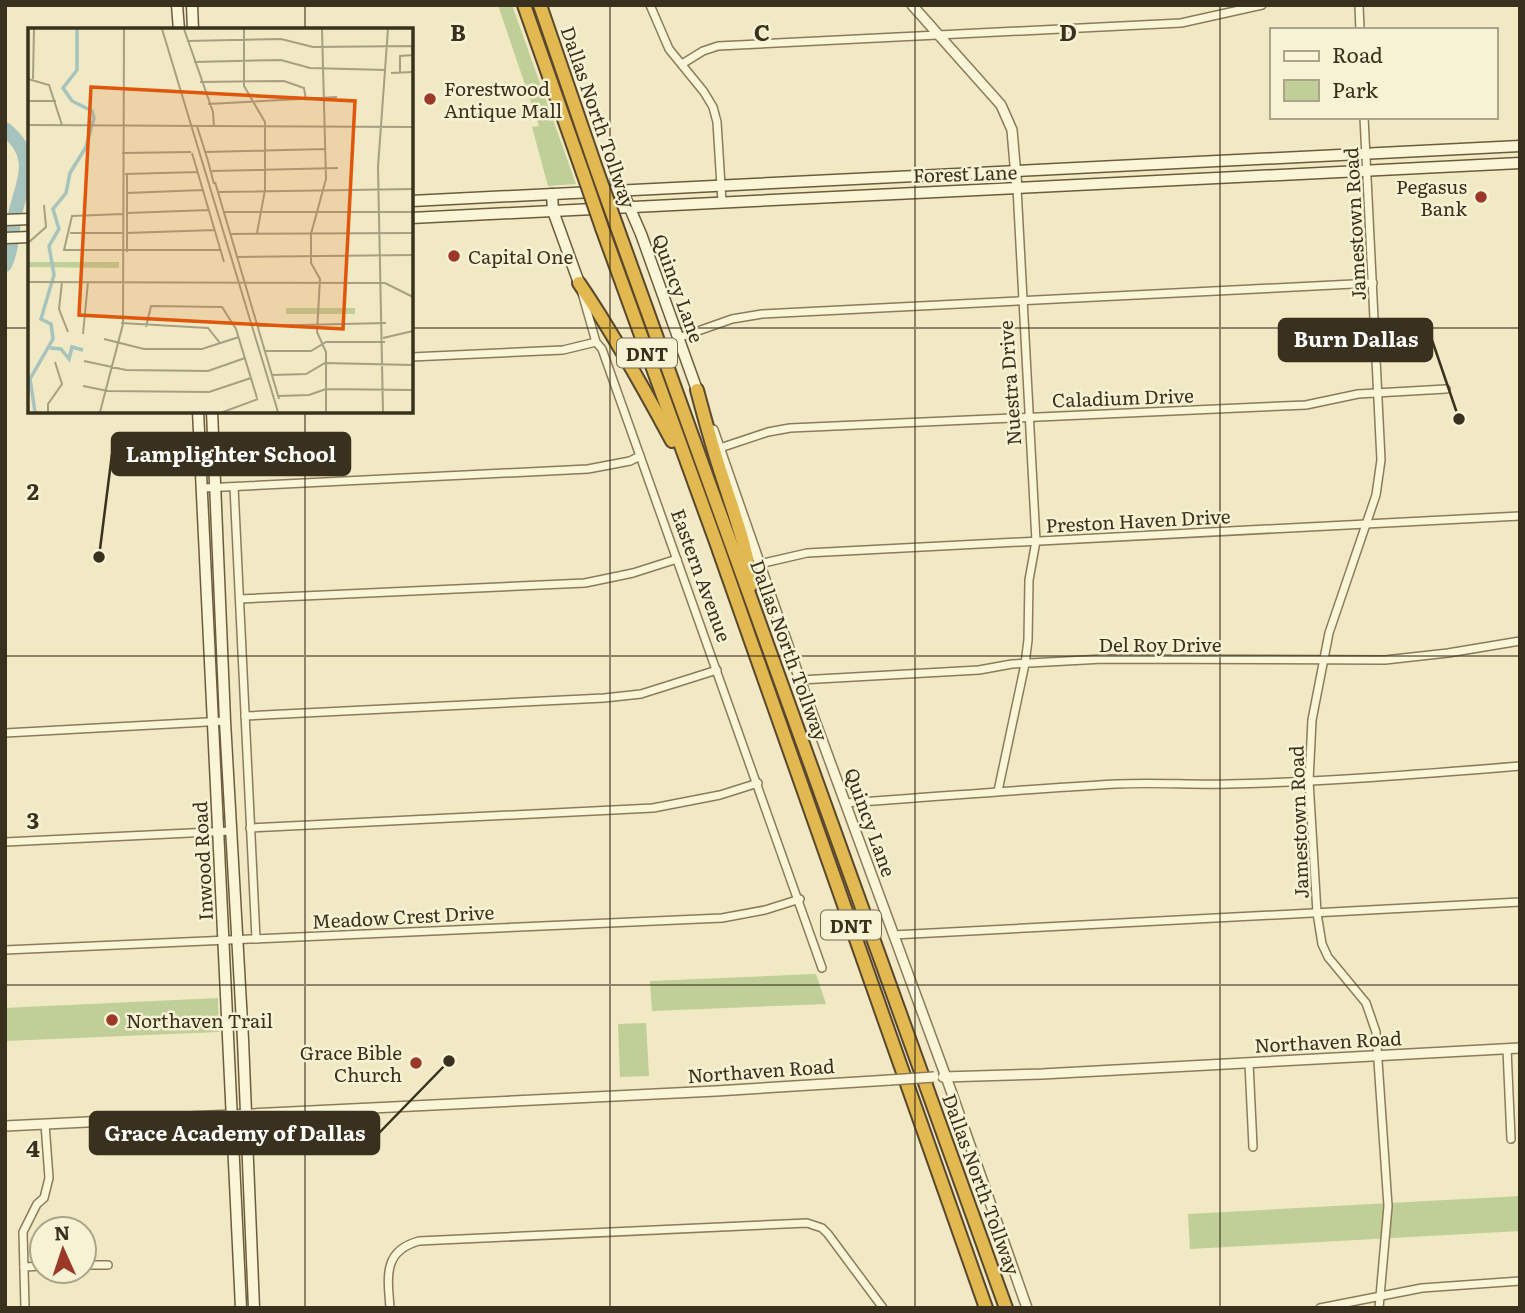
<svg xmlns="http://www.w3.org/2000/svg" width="1525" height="1313" font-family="Literata,serif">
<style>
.green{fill:#c0ce97}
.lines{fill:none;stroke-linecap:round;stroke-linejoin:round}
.river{stroke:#a6c3be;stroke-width:14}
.minor-casing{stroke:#8b7b59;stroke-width:10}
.tertiary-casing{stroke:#8b7b59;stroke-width:12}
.secondary-casing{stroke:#6d5c3c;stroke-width:13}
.motorway-casing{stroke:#59482e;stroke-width:16}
.minor{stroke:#faf5d7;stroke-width:7}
.tertiary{stroke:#faf5d7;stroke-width:9}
.secondary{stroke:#faf5d7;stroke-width:10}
.motorway{stroke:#e2b851;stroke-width:12}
.tertiary-bridge-casing{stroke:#8b7b59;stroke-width:12;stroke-linecap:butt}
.motorway-bridge-casing{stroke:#59482e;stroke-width:16;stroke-linecap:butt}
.tertiary-bridge{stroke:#faf5d7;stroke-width:9}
.motorway-bridge{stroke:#e2b851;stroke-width:12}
.grid{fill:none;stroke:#3a301e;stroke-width:2;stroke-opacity:0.55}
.poi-dot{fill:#9c3827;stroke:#f7f2d3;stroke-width:2.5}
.labels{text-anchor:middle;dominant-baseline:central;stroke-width:5;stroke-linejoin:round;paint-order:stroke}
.shield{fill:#f7f2d3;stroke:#736a54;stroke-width:2}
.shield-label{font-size:18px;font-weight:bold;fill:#3a301e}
.poi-label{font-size:19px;fill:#3a301e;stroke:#f7f2d3;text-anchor:start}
.street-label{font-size:19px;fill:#3a301e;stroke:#f7f2d3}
.inset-river{fill:none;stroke:#a6c3be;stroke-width:3.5}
.inset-road{fill:none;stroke:#a79f81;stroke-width:2}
.view{fill:#df570d;fill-opacity:0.15;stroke:#df570d;stroke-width:3.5}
.inset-edge{fill:none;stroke:#3a301e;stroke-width:3.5}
.grid-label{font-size:23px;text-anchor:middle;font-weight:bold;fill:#3a301e;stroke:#f7f2d3;stroke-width:5;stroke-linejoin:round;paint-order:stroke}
.leader{fill:none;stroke:#3a301e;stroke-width:2.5}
.callout-dot{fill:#3a301e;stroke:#f7f2d3;stroke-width:2.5}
.callout{fill:#3a301e;stroke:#3a301e;stroke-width:2.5}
.callout-label{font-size:21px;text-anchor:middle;font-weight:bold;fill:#fff}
</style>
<rect width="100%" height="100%" fill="#f0e9c3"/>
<!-- green -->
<g class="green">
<polygon points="498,5 512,5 576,184 548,186 532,127 539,126"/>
<polygon points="816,974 826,1004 652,1011 650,981"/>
<polygon points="218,998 219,1032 5,1041 5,1008"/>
<polygon points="646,1023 649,1076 620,1077 618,1024"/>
<polygon points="1520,1196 1520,1231 1190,1249 1188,1214"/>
</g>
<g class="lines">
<!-- river -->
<path class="river" d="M5 129C37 155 25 176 16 210 12 229 13 248 5 265"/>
<!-- minor casing -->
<g class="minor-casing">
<g id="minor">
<polyline points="650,5 669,49 704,92 713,107 717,122 722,202"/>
<polyline points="1359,5 1360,30"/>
<polyline points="682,64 703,51 718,46 1181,23 1262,5"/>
<polyline points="1364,117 1381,460 1376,495 1329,633 1312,720 1309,781 1317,913 1322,944 1328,957 1366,1003 1376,1032 1388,1206 1379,1308"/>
<polyline points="582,293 596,342 602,349 822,968"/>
<polyline points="678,338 732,319 762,314 1373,283"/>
<polyline points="411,357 563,350 596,342"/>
<polyline points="720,448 768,432 790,428 1306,405 1358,394 1446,389"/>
<polyline points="234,487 256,939"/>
<polyline points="203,488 588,469 630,461 640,456"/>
<polyline points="759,564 807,553 1520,516"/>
<polyline points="240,599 585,583 633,573 677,559"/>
<polyline points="800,680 979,670 1012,664 1103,659 1385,660 1448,653 1520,641"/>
<polyline points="245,716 604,698 641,694 717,670"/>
<polyline points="5,733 225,721"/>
<polyline points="998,791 1025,664 1028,640 1029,580 1036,541 1017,188"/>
<path d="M845 803C936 797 1025 789 1116 784 1153 782 1190 785 1228 784 1325 782 1423 774 1520 766"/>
<polyline points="250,828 653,808 720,795 758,783"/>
<polyline points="5,842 231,831"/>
<polyline points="893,935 1520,902"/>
<polyline points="5,950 722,918 765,910 800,899"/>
<polyline points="1507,1049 1511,1139"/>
<polyline points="1249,1063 1253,1147"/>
<polyline points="84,1265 108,1265"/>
<polyline points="24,1267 42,1266"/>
<polyline points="25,1308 23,1232 37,1204 44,1198 49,1178 45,1124"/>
<path d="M390 1308C388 1278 382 1251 419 1241L807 1223 822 1228 828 1234 883 1308"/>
<polyline points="1320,1308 1422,1288 1520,1281"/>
</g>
</g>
<!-- tertiary casing -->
<g class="tertiary-casing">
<g id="tertiary">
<polyline points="912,5 1001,105 1012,130 1017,188"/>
<polyline points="713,430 800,680 950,1088 1027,1308"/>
<polyline points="943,1077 1042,1074 1520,1048"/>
<polyline points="5,1126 716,1091 890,1080"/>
</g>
</g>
<!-- secondary casing -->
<g class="secondary-casing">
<g id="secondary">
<polyline points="177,5 179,30"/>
<polyline points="192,5 193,30"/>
<polyline points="622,190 641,234 697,390"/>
<polyline points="552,194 553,211 579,283"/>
<polyline points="411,201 1520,146"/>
<polyline points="411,218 1520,163"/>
<polyline points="5,220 30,219"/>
<polyline points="5,238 30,237"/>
<polyline points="198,411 241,1308"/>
<polyline points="212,411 225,721 243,1040 254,1308"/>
</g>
</g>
<!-- motorway casing -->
<g class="motorway-casing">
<g id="motorway">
<polyline points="524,5 583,173"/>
<polyline points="540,5 597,171"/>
<polyline points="617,227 1006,1308"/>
<polyline points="602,228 716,542 986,1308"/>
<path d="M579 283C613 333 643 387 672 441"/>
<path d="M697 390C705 420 713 450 723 479 734 514 748 549 751 585"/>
</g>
</g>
<!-- minor -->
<use href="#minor" class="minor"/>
<!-- tertiary -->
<use href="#tertiary" class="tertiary"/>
<!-- secondary -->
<use href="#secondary" class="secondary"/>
<!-- motorway -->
<use href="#motorway" class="motorway"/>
<!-- tertiary-bridge casing -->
<g class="tertiary-bridge-casing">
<polyline id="tertiary-bridge" points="890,1080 934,1077"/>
</g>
<!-- motorway-bridge casing -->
<g class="motorway-bridge-casing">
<g id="motorway-bridge">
<polyline points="597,171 617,227"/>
<polyline points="583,173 602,228"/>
</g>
</g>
<!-- tertiary-bridge -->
<use href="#tertiary-bridge" class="tertiary-bridge"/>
<!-- motorway-bridge -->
<use href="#motorway-bridge" class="motorway-bridge"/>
</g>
<!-- grid -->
<path class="grid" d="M305 5V30M610 5V1308M915 5V1308M1220 5V1308M5 328H30M411 328H1520M305 411V1308M5 656H1520M5 985H1520"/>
<!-- markers -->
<g class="poi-dot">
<circle cx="430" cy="99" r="7"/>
<circle cx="1481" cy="197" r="7"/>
<circle cx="454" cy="256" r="7"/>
<circle cx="112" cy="1020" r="7"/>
<circle cx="416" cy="1063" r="7"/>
</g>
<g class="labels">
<!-- shield labels -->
<g class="shield">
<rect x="617" y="338.5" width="60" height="29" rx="5"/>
<rect x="821" y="910.5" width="60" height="29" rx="5"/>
</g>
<g class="shield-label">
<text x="647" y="353">DNT</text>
<text x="851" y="925">DNT</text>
</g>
<!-- poi labels -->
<g class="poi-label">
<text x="444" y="88">Forestwood<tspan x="444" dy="22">Antique Mall</tspan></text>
<text x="1467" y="186" text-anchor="end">Pegasus<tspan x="1467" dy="22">Bank</tspan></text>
<text x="468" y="256">Capital One</text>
<text x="126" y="1020">Northaven Trail</text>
<text x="402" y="1052" text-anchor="end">Grace Bible<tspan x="402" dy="22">Church</tspan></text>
</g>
<!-- street labels -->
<g class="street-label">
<text transform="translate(599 117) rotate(71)">Dallas North Tollway</text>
<text transform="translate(965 173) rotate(-2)">Forest Lane</text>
<text transform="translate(1354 224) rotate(-93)">Jamestown Road</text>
<text transform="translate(679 288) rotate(70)">Quincy Lane</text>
<text transform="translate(1009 383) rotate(-94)">Nuestra Drive</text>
<text transform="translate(1123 397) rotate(-2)">Caladium Drive</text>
<text transform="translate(1138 520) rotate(-3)">Preston Haven Drive</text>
<text transform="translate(702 575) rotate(70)">Eastern Avenue</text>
<text x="1160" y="644">Del Roy Drive</text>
<text transform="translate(790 650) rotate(70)">Dallas North Tollway</text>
<text transform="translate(871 822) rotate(70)">Quincy Lane</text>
<text transform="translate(1298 822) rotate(-92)">Jamestown Road</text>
<text transform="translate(202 861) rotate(-93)">Inwood Road</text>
<text transform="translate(403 916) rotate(-3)">Meadow Crest Drive</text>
<text transform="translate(1328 1041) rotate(-3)">Northaven Road</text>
<text transform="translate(761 1070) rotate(-4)">Northaven Road</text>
<text transform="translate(982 1184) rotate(70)">Dallas North Tollway</text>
</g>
</g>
<!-- overview -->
<g transform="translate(28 28)">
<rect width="385" height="385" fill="#f0e9c3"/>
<path d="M0 234H91V240L0 239ZM258 280H327V286H258Z" fill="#c0ce97"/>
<path class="inset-river" d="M22 320 33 321 41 331 44 319 55 322M7 384 2 351 25 311 23 296 13 291 26 247 21 218 31 201 25 181 38 165 42 145 58 119 66 90 64 83 44 73 35 60 49 42V1"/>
<path class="inset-road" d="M134 1 250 384M156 1 185 84 186 99M216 1V58L237 94V162L229 205M294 1 298 151 283 206V235L292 251 289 304 298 324V384M159 13 253 11 285 19 385 18M166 34 253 32 282 40 358 42M363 45 385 44M372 45V28L385 27 384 18M0 51 21 57 34 97M5 51 6 1M172 54 256 53 276 60 278 72M0 73H28M180 76 309 69M0 97 385 99M169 98 180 133M177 124 298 121M94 125 163 124M164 125 196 234M180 133 186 156M184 143 310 140M97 146 170 144M187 154 251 371M189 164 385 161M99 165 175 162M195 184H385M99 185 181 182M95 186 44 188 36 222H193M42 205H95M98 205 187 202M202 206 385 205M0 215 18 199 16 177M99 224V146M209 229 385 227M0 254 357 255 385 269M34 254 31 281 40 304M93 295 180 300 192 315M230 298 358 295M118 299 123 278 194 279 208 301 229 370M55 306 60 254M355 310 385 303M76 311 116 321H174L211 309M237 323H283L298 314H357M56 333 98 342 180 343 217 330M244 347 278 346 297 335 385 337M55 358 80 363 181 364 223 350M251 368 281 367 298 361 385 362M20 384V376L34 356 27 334M72 384 95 296 96 1M195 384 230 371M355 384 350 139 360 1"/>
<path class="view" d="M63 59 327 73 315 301 51 287Z"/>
<rect width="385" height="385" class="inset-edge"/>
</g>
<g class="grid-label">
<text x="458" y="41">B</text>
<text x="762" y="41">C</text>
<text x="1068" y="41">D</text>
<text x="33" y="500">2</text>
<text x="33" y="829">3</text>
<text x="33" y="1157">4</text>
</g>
<!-- callouts -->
<path class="leader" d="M1459 419L1432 340M99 557L112 454M449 1061L379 1133"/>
<g class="callout-dot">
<circle cx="1459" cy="419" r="7"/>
<circle cx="99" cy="557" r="7"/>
<circle cx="449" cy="1061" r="7"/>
</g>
<g class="callout">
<rect x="1279" y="319" width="153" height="42" rx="7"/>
<rect x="112" y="433" width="238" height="42" rx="7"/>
<rect x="90" y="1112" width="289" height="42" rx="7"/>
</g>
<g class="callout-label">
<text x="1356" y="347">Burn Dallas</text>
<text x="231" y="462">Lamplighter School</text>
<text x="235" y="1141">Grace Academy of Dallas</text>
</g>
<!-- border -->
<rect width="1525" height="1313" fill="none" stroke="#3a301e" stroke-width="14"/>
<!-- legend -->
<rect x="1270" y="28" width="228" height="91" fill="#f7f2d3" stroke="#aba48b" stroke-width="2"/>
<rect x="1284" y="51" width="35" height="10" fill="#faf5d7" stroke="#aba48b" stroke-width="2"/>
<text x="1332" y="63" font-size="21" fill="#3a301e">Road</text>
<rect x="1284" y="80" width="35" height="21" fill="#c0ce97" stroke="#aba48b" stroke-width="2"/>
<text x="1332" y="98" font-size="21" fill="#3a301e">Park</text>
<!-- north arrow -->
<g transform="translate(63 1250) rotate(357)"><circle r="33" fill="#f7f2d3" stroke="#aba48b" stroke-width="2"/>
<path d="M0-5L12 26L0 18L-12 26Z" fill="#9c3827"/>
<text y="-10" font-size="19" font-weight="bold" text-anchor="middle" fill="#3a301e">N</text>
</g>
</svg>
